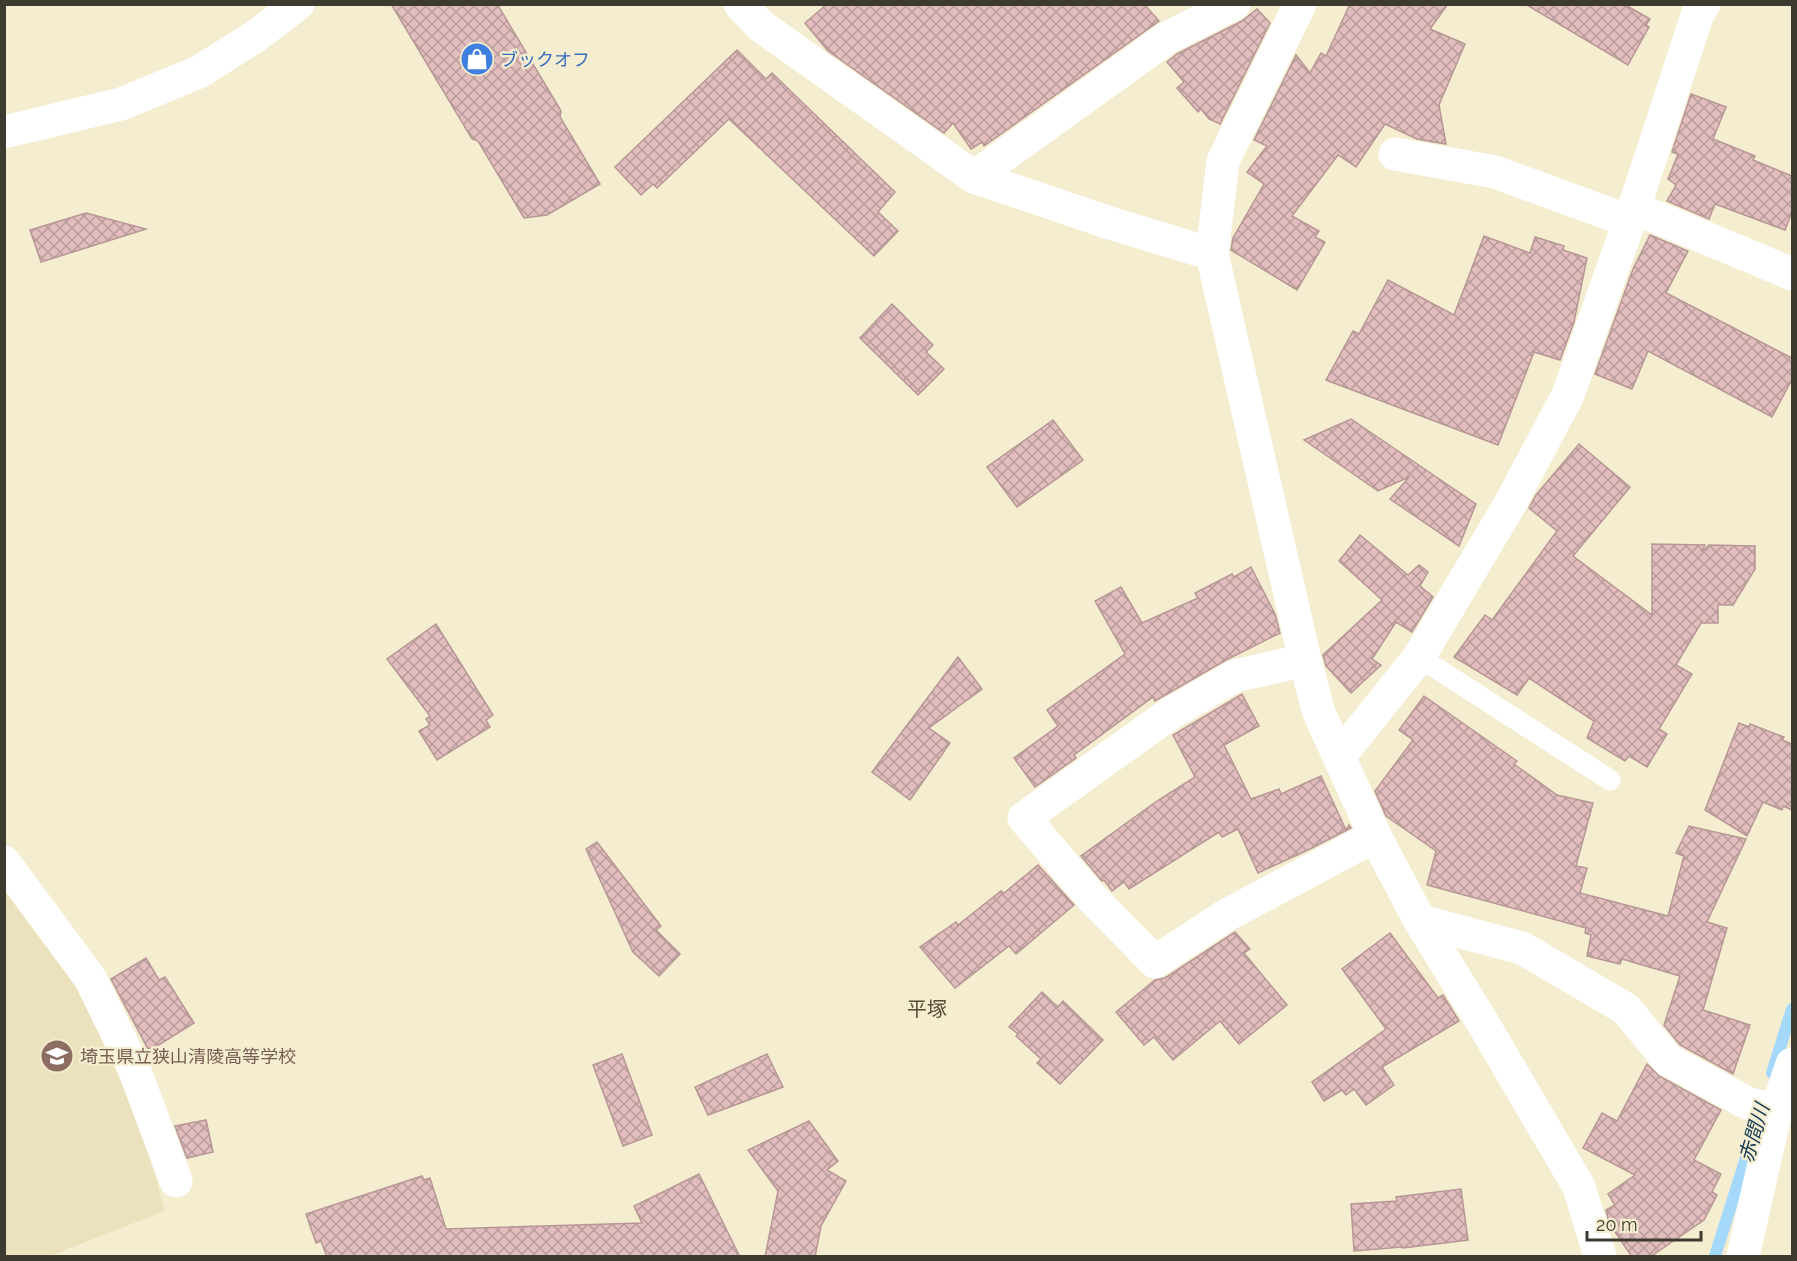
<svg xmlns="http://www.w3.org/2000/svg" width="1797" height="1261" font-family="Raleway,'Noto Sans JP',sans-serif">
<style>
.built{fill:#ebe1bd}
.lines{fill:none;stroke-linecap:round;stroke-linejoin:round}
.stream{stroke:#a5d9fb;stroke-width:12}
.building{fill:url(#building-cross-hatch);stroke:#b79795;stroke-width:1.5}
.service{stroke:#fff;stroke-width:21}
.minor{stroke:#fff;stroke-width:33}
.labels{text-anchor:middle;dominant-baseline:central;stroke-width:4.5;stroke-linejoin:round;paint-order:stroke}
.shop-label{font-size:18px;fill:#366cbe;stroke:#f5edd0;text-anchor:start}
.education-label{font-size:18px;fill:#785e54;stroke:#f5edd0;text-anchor:start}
.neighbourhood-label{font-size:20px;fill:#554e35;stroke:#f5edd0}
.water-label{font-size:20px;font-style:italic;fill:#143d55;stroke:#f5edd0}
</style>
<defs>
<pattern id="building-cross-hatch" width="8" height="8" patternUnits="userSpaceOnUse" patternTransform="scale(1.5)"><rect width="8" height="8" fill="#e1bebd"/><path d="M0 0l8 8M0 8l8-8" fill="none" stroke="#b89b9a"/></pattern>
</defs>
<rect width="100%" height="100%" fill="#f5edd0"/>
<!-- built -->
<polygon class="built" points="4,888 77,985 141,1127 165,1211 50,1256 5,1256"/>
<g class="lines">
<!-- stream -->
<g class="stream">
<polyline points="1772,1073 1792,1009"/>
<polyline points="1715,1256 1761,1110"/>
</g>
</g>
<!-- building -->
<g class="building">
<polygon points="391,4 492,4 499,7 561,111 560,117 600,184 547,215 524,218 478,141 472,139"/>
<polygon points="827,4 1144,4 1159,21 984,146 982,142 971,149 953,123 944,133 828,51 805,23"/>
<polygon points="1350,4 1448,4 1430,29 1465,44 1439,105 1446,144 1417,139 1385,124 1356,167 1338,155 1292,216 1319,231 1315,237 1325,242 1297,290 1231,250 1233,238 1264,184 1247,172 1267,146 1254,140 1296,55 1310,73 1321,53 1326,56"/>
<polygon points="1525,4 1624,4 1650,19 1646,25 1649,27 1628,65"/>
<polygon points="1257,9 1270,23 1220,124 1209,119 1201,109 1198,112 1177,88 1184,82 1167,62 1177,54 1242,21"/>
<polygon points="737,50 766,79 772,73 895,192 878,212 898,231 874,256 729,119 657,188 653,184 641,195 615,167"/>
<polygon points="1691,94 1726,107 1713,139 1755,156 1753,160 1792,176 1792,212 1785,230 1715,204 1709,219 1667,201 1676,185 1668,179 1678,154 1672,152"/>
<polygon points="86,213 146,229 41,262 30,230"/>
<polygon points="1650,235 1688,251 1666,293 1792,358 1792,379 1772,417 1648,351 1632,389 1595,374 1633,269"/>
<polygon points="1484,236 1530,253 1535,237 1564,246 1563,250 1587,258 1574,322 1560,360 1534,352 1498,445 1326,380 1353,331 1359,334 1388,280 1454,315"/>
<polygon points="892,304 933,345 926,352 944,369 918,395 860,338"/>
<polygon points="1351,419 1476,504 1459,546 1390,499 1409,477 1378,491 1304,440"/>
<polygon points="1053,420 1083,460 1017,507 987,467"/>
<polygon points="1579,444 1630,487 1573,556 1652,615 1652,544 1705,545 1701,552 1709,545 1755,546 1755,569 1733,605 1718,605 1718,623 1701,623 1676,665 1692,674 1659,729 1667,734 1647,767 1629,756 1625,761 1587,738 1594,721 1529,678 1517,695 1454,657 1485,615 1492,620 1557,531 1529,508 1536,495"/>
<polygon points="1360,535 1408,575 1419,565 1428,572 1420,586 1433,597 1412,632 1396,622 1372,659 1381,665 1351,693 1326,666 1323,655 1382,600 1339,561"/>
<polygon points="1251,567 1275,614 1280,633 1226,660 1155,701 1153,697 1074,755 1076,758 1035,787 1014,758 1058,726 1047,710 1125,654 1095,601 1121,587 1142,623 1198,598 1195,593 1232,574 1234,577"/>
<polygon points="436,624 493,715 486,720 490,727 437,760 419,731 430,725 426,719 430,716 387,659"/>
<polygon points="958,657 982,689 929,728 950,743 910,800 872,772"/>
<polygon points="1242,694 1259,726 1224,745 1251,799 1279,789 1281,794 1321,776 1346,830 1349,825 1351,828 1310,849 1258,873 1238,829 1222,837 1219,832 1129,889 1124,882 1112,891 1104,880 1102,881 1081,856 1157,801 1195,777 1173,735"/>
<polygon points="1424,696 1517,761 1514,764 1557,795 1593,803 1576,866 1587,868 1580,893 1668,916 1684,856 1676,853 1689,826 1746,839 1707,922 1727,928 1703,1010 1750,1025 1733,1074 1680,1045 1664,1025 1680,976 1622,959 1620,964 1587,956 1591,935 1585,933 1586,928 1427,885 1436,851 1386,816 1375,791 1413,740 1399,730"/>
<polygon points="1739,723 1749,727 1750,724 1784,737 1782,740 1792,744 1792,810 1783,806 1782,810 1763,802 1747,836 1705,810"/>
<polygon points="597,842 661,926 656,930 680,954 659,976 633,952 586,849"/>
<polygon points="1038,865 1074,905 1016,954 1009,946 955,988 920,947 956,922 958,925 1001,891 1004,893"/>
<polygon points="1235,932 1250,949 1244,953 1287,1005 1239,1044 1220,1021 1173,1060 1154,1037 1144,1045 1116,1012 1155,980 1165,978"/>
<polygon points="1390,933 1438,998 1443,995 1459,1021 1382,1067 1394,1085 1366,1105 1354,1089 1346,1095 1342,1090 1324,1101 1312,1082 1386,1029 1342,969"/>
<polygon points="146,958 159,980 165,977 194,1023 149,1051 111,979"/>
<polygon points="1042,992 1058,1007 1063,1001 1103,1040 1060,1084 1037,1063 1041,1059 1016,1036 1018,1034 1009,1027"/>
<polygon points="622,1054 652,1135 623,1146 593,1065"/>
<polygon points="767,1054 783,1087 708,1115 695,1087"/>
<polygon points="1647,1064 1659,1076 1721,1110 1694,1160 1721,1174 1712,1192 1717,1195 1704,1220 1650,1257 1632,1257 1609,1223 1606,1210 1615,1205 1608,1194 1635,1175 1583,1148 1602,1113 1617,1121"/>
<polygon points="206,1120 213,1152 187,1158 175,1126"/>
<polygon points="809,1121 838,1161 827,1170 846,1181 821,1226 815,1257 765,1257 778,1191 748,1150"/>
<polygon points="699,1174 740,1257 327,1257 321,1241 316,1243 306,1214 422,1176 424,1180 430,1178 446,1229 642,1223 634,1206"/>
<polygon points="1461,1189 1468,1240 1403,1248 1402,1247 1354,1251 1351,1204 1397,1201 1396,1197"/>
</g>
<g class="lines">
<!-- service -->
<polyline class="service" points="1419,657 1610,780"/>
<!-- minor -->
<g class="minor">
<polyline points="740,4 761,26 974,177 1113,224 1212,254"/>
<polyline points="1300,4 1223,161 1212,254 1305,660 1319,713 1375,836 1420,921 1484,1025 1579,1187 1600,1256"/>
<polyline points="4,132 121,104 199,72 256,36 298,4"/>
<polyline points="1395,154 1495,172 1629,221"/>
<polyline points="974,177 1167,38 1234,4"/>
<polyline points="1634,208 1792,274"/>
<polyline points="1305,660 1235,676 1171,713 1024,818 1092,898 1155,962 1225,916 1375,836"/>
<polyline points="1339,757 1419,657 1510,504 1568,395 1634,208 1698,13 1704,4"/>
<polyline points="4,862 90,978 133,1066 176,1181"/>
<polyline points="1420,921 1522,948 1626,1009 1668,1060 1747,1103 1776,1111"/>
<polyline points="1743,1256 1776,1111 1792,1064"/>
</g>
</g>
<!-- icons -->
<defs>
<g id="shop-disc" transform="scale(1.725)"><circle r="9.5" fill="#3f7fe0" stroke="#f5edd0"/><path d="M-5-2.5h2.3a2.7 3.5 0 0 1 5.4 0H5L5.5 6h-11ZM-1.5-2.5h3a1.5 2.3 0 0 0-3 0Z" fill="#fff"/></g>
<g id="school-disc" transform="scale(1.725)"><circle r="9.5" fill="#8d6e63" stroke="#f5edd0"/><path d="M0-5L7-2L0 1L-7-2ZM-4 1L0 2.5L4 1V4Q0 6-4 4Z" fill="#fff"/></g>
</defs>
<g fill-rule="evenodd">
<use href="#shop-disc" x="477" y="59"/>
<use href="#school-disc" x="57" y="1056"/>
</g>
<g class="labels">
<!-- shop labels -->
<g class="shop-label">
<text x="500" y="59">ブックオフ</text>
</g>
<!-- education labels -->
<g class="education-label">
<text x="80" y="1056">埼玉県立狭山清陵高等学校</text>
</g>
<!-- neighbourhood labels -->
<g class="neighbourhood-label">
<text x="927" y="1009">平塚</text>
</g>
<!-- water labels -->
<g class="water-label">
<text transform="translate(1754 1133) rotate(-73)">赤間川</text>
</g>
</g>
<!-- border -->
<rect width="1797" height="1261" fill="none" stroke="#3d3a2f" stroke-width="12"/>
<!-- scale -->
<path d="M1587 1231v9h114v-9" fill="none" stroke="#3d3a2f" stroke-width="3"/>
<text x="1596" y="1231" font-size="18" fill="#3d3a2f" stroke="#f5edd0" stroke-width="4.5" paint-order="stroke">20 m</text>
</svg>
